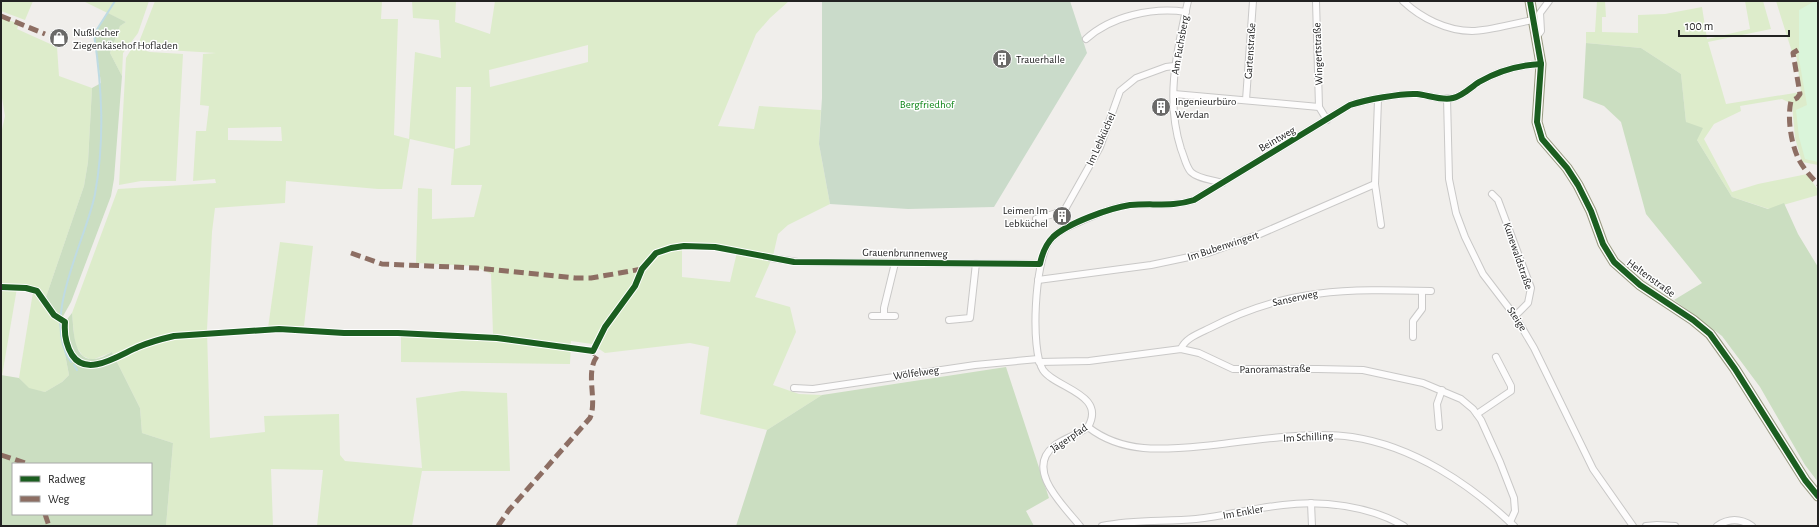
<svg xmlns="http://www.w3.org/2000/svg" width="1819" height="527" font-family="'Alegreya Sans',sans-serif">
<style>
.grass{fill:#ddeccb;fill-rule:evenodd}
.forest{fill:#cbdec1;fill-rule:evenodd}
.cemetery{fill:#cadbca}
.park{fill:#daf5da}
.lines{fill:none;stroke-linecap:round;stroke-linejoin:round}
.stream{stroke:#bfdbe3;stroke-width:2}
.street-casing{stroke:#c9c8c7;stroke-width:8}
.secondary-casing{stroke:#999a82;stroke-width:11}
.street{stroke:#fdfcfc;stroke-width:6}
.secondary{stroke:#f4f4ed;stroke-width:9}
.quiet{stroke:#8d6e63;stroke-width:5;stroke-dasharray:10 5;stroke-linecap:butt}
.cycleway-casing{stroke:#fff;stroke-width:8}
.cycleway{stroke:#1b5e20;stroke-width:6}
.labels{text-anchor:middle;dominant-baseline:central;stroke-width:3;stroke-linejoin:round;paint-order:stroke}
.poi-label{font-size:11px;fill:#222;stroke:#fff;text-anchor:start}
.street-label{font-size:11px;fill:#222;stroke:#fff}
.park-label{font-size:11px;fill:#0c8416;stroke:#fff}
</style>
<rect width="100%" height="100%" fill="#f0eeeb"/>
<!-- grass -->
<g class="grass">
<polygon points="1,1 33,1 25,20 1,11"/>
<polygon points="83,1 149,1 138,33 123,53 122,76 110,53 120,26 126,22"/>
<path d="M155 1H382L381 19H398L394 135 409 139 415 52 441 58 439 20 413 18 412 1H456L455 22 490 34 495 1H789L770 18 756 34 718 126 754 129 759 106 821 110 819 144 830 204 788 225 778 234 773 256 755 297 790 307 796 332 773 385 799 394 822 395 767 430 700 414 709 347 690 343 605 353 592 344 571 341 570 364 401 362V330L493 334 491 274 474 266 416 263 418 188 432 189V219L474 217 482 185H451L454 149 410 139 402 189H378L286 181 285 203 215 208 212 232 207 330 210 438 265 432 264 416 339 414 340 455 345 461 422 468 416 398 462 391 507 393 510 471H422L412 526H317L323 470 271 469 273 526H166L173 443 142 433 140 408 112 352 92 360 83 356 75 345 72 313 118 189 216 183 215 179 193 181 196 131H206L209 106 200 105 203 54 216 53 150 49 141 46 139 42ZM588 45V62L490 87 489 70ZM456 87H471L470 145 455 149ZM281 127 282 141 228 140V128ZM690 242 738 248 730 282 682 277V243Z"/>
<polygon points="1597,1 1605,1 1606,17 1602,17 1602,32 1638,33 1638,15 1665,14 1702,7 1707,39 1750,29 1745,1 1763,1 1771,29 1708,42 1726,104 1801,92 1796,54 1792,52 1776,1 1818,1 1818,165 1802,162 1795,138 1792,104 1782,99 1740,106 1741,111 1714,124 1704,139 1732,192 1758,184 1807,174 1818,190 1818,195 1769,209 1732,197 1686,122 1681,74 1641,48 1586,43 1586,32 1595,32"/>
<path d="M1 17 19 24 17 29 57 47 59 76 92 88 88 162 84 186 46 297C35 284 17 284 1 285V134L5 116 1 92Z"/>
<polygon points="132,48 136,48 150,52 183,54 176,181 141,181 119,185 126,58"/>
<polygon points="280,242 313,246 304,326 268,328"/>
<polygon points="17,288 2,376 1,375 1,289"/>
<polygon points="33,292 59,323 69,375 62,382 45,392 29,389 19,378"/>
</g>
<!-- forest -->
<g class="forest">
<polygon points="108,13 126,22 120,26 110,53 122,76 114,179 111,196 71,302 62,318 49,305 46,297 84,186 88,162 92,88 101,83 94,34"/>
<polygon points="1586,43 1641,48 1681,74 1686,122 1703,128 1697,140 1732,197 1768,209 1784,203 1798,234 1818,267 1818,482 1805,465 1760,387 1722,336 1674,300 1702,283 1646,214 1621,122 1604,106 1583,98"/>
<path d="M72 313C74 327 72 361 94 359 100 359 106 355 112 352L140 408 142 433 173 443 166 526H1V375L19 378 29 388 45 392 62 382 69 375 59 323 65 322ZM13 464H151V514H13Z"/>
<polygon points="1006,367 1049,498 1026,511 1034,526 736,526 767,430 822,395"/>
</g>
<!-- cemetery -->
<polygon class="cemetery" points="822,1 1070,1 1087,53 994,207 908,209 830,204 819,144 822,98"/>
<!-- park -->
<polygon class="park" points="1815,1 1818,1 1818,162 1805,159 1799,137 1796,110 1807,105 1799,59 1799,10"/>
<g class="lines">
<!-- stream -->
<g class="stream">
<path d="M71 362C40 318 86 241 95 194 105 139 102 88 94 34L115 1"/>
<polyline points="74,365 77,370"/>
</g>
<!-- street casing -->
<g class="street-casing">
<g id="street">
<path d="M1188 1C1177 51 1165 99 1181 149 1184 156 1186 167 1191 172 1198 179 1214 180 1223 183"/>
<polyline points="1316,1 1319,107"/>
<path d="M1403 1C1421 18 1447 31 1472 31 1489 31 1515 23 1533 20"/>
<polyline points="1536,38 1541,31 1540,13 1549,1"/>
<path d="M1086 39C1111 16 1153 7 1186 12"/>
<polyline points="1174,94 1319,107 1327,120"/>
<polyline points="1447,98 1449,179 1456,213 1465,237 1483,274 1515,316 1534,348 1593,469 1633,526"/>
<polyline points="1246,100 1253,1"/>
<polyline points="1375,184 1378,100"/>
<polyline points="1492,194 1498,200 1531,288 1528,303 1515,316"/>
<polyline points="1036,219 1064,211 1100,147 1120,91 1136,78 1166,67 1174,66"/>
<polyline points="771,258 798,262 1040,264"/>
<polyline points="1038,280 1151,265 1208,253 1260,234 1375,184 1381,225"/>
<polyline points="872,316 895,316"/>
<polyline points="884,316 884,308 895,263"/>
<polyline points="949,320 970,318 976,263"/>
<polyline points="1413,337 1413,321 1422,309 1422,291"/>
<path d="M1181 349C1185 338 1200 333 1210 328 1286 288 1347 289 1431 291"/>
<polyline points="1039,362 1089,361 1181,349 1199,353 1233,369 1318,369 1363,370 1423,383 1461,399 1473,409 1481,420 1500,462 1514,498 1515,511 1510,522"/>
<polyline points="794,388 813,389 975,365 1038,359"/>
<polyline points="1477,414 1511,391 1511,386 1496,357"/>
<path d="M1088 427C1125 456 1170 449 1213 445 1254 440 1312 431 1352 437 1413 446 1470 484 1514 526"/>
<polyline points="1439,427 1437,404 1442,390"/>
<polyline points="1311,503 1312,526"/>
<path d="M1080 526C1065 507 1024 470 1054 446 1064 438 1078 435 1088 427 1107 394 1055 388 1043 370 1030 350 1035 261 1049 242 1056 232 1067 227 1079 222 1095 215 1112 207 1131 205 1152 203 1173 207 1194 200L1350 105C1365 100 1401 93 1417 94 1428 95 1442 101 1453 98 1463 96 1471 87 1479 82 1498 71 1519 65 1541 64"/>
<path d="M1102 526C1133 519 1165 522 1196 519 1225 516 1254 508 1283 505 1323 500 1369 506 1404 526"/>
<polyline points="1646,526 1657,525 1675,526"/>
<path d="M1717 526C1729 518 1740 518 1752 526"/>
</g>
</g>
<!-- secondary casing -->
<g class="secondary-casing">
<polyline id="secondary" points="1530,1 1541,64 1537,122 1542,139 1567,168 1578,185 1591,211 1603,244 1614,262 1640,285 1693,320 1710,334 1735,369 1805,480 1818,496"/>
</g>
<!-- street -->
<use href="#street" class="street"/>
<!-- secondary -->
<use href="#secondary" class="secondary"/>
<!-- quiet -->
<g class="quiet">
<polyline points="1,16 45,34"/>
<path d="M1798 50 1793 53 1800 94 1797 98 1791 101C1787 118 1791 144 1799 160 1804 169 1811 177 1818 184"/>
<polyline points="351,253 382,264 477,268 575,278 591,278 642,269"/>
<polyline points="1,455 28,464"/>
<polyline points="45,514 49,526"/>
<path d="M498 526 509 510 590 418C598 399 584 372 598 355L589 351"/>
</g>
<!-- cycleway casing -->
<g class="cycleway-casing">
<g id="cycleway">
<polyline points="1530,1 1541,64 1537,122 1542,139 1567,168 1578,185 1591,211 1603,244 1614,262 1640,285 1693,320 1710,334 1735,369 1805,480 1818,496"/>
<path d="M1 287 26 288 37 291 54 315 65 322C64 334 66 345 72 355 87 378 119 355 138 347 150 342 161 339 174 336L279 329 344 333H398L497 338 593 351 605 327 635 286 642 269 656 253 671 248 684 246 715 247 794 262 1040 264C1042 254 1046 244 1053 237 1068 223 1110 208 1130 205 1152 203 1173 207 1194 200L1350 105C1365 100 1401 93 1417 94 1428 95 1442 101 1453 98 1463 96 1471 87 1479 82 1498 71 1519 65 1541 64"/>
</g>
</g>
<!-- cycleway -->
<use href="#cycleway" class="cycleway"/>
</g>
<!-- icons -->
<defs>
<g id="shop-disc" transform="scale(1)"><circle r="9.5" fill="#6a6968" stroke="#fff"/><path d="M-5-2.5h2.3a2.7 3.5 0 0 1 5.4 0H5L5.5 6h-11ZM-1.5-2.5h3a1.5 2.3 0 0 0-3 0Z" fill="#fff"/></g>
<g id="building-disc" transform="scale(1)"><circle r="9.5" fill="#6a6968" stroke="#fff"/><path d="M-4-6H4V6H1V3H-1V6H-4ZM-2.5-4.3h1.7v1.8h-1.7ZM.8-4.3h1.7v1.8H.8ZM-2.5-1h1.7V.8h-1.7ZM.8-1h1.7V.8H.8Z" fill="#fff"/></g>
</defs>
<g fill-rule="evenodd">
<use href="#shop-disc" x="59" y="38"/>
<use href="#building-disc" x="1002" y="59"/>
<use href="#building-disc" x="1161" y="107"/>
<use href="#building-disc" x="1062" y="216"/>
</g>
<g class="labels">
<!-- poi labels -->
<g class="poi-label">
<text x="73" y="32">Nußlocher<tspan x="73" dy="13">Ziegenkäsehof Hofladen</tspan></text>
<text x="1016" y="59">Trauerhalle</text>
<text x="1175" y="101">Ingenieurbüro<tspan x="1175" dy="13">Werdan</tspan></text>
<text x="1048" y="210" text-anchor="end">Leimen Im<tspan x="1048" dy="13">Lebküchel</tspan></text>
</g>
<!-- street labels -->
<g class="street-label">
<text transform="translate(1180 45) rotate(-80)">Am Fuchsberg</text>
<text transform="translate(1250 51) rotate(-86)">Gartenstraße</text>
<text transform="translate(1318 54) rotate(-92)">Wingertstraße</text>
<text transform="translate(1101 139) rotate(-66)">Im Lebküchel</text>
<text transform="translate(1277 139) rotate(-30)">Beintweg</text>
<text transform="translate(1223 246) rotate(-18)">Im Bubenwingert</text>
<text transform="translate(905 253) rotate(1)">Grauenbrunnenweg</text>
<text transform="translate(1518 256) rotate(71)">Kunewaldstraße</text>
<text transform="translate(1651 278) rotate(36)">Heltenstraße</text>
<text transform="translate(1295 298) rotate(-12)">Sanserweg</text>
<text transform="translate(1517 319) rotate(57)">Steige</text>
<text transform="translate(1275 369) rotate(-1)">Panoramastraße</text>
<text transform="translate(916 373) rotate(-8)">Wölfelweg</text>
<text transform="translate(1308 437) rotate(-3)">Im Schilling</text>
<text transform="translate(1069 438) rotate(-34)">Jägerpfad</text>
<text transform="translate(1243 512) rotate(-10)">Im Enkler</text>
</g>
<!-- park labels -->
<g class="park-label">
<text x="927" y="104">Bergfriedhof</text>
</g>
</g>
<!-- border -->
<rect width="1819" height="527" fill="none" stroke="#222222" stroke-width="4"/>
<!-- legend -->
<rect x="12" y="463" width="140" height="52" fill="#ffffff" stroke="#a7a7a7"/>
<rect x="20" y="476" width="20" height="6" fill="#1b5e20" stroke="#a7a7a7"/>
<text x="48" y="483" font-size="12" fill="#222222">Radweg</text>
<rect x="20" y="496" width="20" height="6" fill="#8d6e63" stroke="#a7a7a7"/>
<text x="48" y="503" font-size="12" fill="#222222">Weg</text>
<!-- scale -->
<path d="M1679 30v6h110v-6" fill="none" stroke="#222222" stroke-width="2"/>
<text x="1685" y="30" font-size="12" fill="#222222" stroke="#ffffff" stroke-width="3" paint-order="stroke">100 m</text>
</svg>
